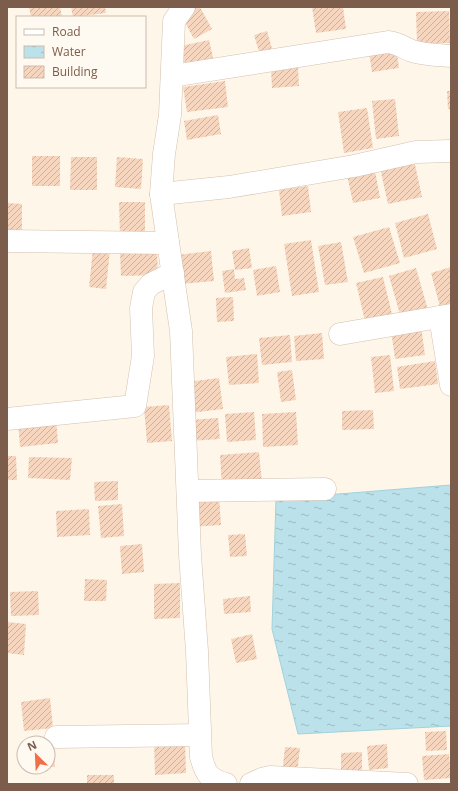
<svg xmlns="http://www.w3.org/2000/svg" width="458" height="791" font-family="'Open Sans',sans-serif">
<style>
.water{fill:url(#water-ripples);stroke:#a1d2dd}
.building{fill:url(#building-hatch)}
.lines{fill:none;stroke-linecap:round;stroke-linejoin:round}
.street-casing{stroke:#d4c0b0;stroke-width:23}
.street{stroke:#fff;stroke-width:22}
</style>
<defs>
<pattern id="water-ripples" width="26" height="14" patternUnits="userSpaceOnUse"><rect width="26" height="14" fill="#bbe2ea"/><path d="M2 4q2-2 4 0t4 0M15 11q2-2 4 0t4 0" fill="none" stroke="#9dbac0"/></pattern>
<pattern id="building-hatch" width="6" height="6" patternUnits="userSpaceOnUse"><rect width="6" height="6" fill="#f6d6bf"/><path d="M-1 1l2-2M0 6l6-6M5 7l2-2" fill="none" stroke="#ccb19d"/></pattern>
</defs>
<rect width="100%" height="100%" fill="#fef6e9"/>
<!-- water -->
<polygon class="water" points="451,485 451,726 298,734 272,629 276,499"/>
<!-- building -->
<g class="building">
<polygon points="29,7 60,7 62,17 31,17"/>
<polygon points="71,7 105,7 106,13 73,17"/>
<polygon points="195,7 200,7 212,29 194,39 181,15"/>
<polygon points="312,7 343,7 346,29 316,33"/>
<polygon points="449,11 450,43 417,44 416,12"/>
<polygon points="267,31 273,52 260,55 254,35"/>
<polygon points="209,40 214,62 186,68 181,46"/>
<polygon points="396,47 399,68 372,72 369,52"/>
<polygon points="298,67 299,86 272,88 271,69"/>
<polygon points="225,81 228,107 187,112 183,87"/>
<polygon points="447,91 451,91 451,109 448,109"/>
<polygon points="395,99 399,136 376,139 372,101"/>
<polygon points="367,108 373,148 344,153 338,112"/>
<polygon points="218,115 221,134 187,140 184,121"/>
<rect x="32" y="156" width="28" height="30"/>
<polygon points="71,157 97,157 97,190 70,190"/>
<polygon points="117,157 143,159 141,189 115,187"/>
<polygon points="414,160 422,197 388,204 380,168"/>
<polygon points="374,165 380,198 353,203 346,170"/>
<polygon points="308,186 311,212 282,216 279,190"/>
<polygon points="119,202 145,202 145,237 120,237"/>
<polygon points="7,203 22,204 22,231 7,231"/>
<polygon points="428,214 437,249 404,258 395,223"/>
<polygon points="389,227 400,263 364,273 353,237"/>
<polygon points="311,240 319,292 292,296 284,244"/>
<polygon points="341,242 348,282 325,285 318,246"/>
<polygon points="249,248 252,268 235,270 232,251"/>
<polygon points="93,249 110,250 106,289 89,287"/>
<polygon points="157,251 158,275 121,276 120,252"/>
<polygon points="211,251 214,281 181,284 177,255"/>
<polygon points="276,266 280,292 257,296 253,270"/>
<polygon points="451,267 451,304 440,307 431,273"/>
<polygon points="416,268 428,310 401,318 389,276"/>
<polygon points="234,269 235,279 244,278 246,290 225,293 222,271"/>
<polygon points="383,277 392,314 365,321 356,283"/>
<polygon points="233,297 234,321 217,322 216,298"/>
<polygon points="421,326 425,355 395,359 391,330"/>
<polygon points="322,333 324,359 296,361 294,336"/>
<polygon points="290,335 292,362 262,365 259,338"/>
<polygon points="257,354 259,383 229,385 226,357"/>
<polygon points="390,355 394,391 375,393 371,357"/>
<polygon points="435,361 438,384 400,389 397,367"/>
<polygon points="292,370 296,400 281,402 277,372"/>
<polygon points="219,378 223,409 190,413 187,382"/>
<polygon points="169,405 172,441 147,443 144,407"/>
<polygon points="373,410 374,429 342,430 342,411"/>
<polygon points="254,412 256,440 227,442 225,414"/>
<polygon points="296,412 298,445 263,447 262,414"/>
<polygon points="56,418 58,443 20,447 18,421"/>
<polygon points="218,418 220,439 190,441 189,420"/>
<polygon points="259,452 262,484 222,488 220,455"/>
<polygon points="7,456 16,456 17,480 7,480"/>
<polygon points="29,457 72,458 70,480 28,478"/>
<polygon points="118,481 118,500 95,501 94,482"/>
<polygon points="219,495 221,525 190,527 188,497"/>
<polygon points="122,504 124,536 101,538 98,506"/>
<polygon points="89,509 90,535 57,537 56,511"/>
<polygon points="245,534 247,556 230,557 228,535"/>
<polygon points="142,544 144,572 122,574 120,546"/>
<polygon points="85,579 107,580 106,601 84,601"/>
<polygon points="180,583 180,618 154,619 154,584"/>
<polygon points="38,591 39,615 11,616 10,592"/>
<polygon points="250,596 251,612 224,614 223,599"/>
<polygon points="7,622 26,624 24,655 7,653"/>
<polygon points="252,634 257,659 236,663 231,639"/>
<polygon points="50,698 53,728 24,731 21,702"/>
<polygon points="446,731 447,750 426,751 425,732"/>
<polygon points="53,739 55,767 48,767 48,743 24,743 24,741"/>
<polygon points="185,740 186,773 155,775 154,741"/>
<polygon points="387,744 388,768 369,770 367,746"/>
<polygon points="285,747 300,748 297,775 282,774"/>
<polygon points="362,752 362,771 341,772 341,753"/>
<polygon points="449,754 451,778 424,780 422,756"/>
<rect x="87" y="775" width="27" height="9"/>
</g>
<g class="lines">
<!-- street casing -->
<g class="street-casing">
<g id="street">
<path d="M184 7 174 21 170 115 164 154 161 194 181 331 190 555 197 651 201 757C206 775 209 779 226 784"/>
<path d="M172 76 388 42C398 43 404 48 412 51 425 55 437 55 451 56"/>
<polyline points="161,194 229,187 354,166 416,152 451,151"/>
<polyline points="7,241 168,243"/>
<polyline points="440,317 451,385"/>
<polyline points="340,334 451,315"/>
<polyline points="7,419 135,406 143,356 141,308 144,292 151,284 173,273"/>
<polyline points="188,491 325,489"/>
<polyline points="56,737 199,735"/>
<polyline points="251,784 262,779 270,777 407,784"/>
</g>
</g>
<!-- street -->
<use href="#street" class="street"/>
</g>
<!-- border -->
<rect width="458" height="791" fill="none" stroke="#7c5c4a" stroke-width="16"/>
<!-- legend -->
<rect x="16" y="16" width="130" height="72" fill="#fffaf1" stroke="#cbbbae"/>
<rect x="24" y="29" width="20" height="6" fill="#ffffff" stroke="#cbbbae"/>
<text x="52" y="36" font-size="12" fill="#7c5c4a">Road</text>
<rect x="24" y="46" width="20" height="12" fill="url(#water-ripples)" stroke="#cbbbae"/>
<text x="52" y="56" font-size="12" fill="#7c5c4a">Water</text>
<rect x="24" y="66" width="20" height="12" fill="url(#building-hatch)" stroke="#cbbbae"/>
<text x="52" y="76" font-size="12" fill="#7c5c4a">Building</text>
<!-- north arrow -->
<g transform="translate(36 755) rotate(336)"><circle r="19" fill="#fffaf1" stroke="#cbbbae"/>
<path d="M0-3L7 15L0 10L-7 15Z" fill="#f06f47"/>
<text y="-6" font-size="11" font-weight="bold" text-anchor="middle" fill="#7c5c4a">N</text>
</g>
</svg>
